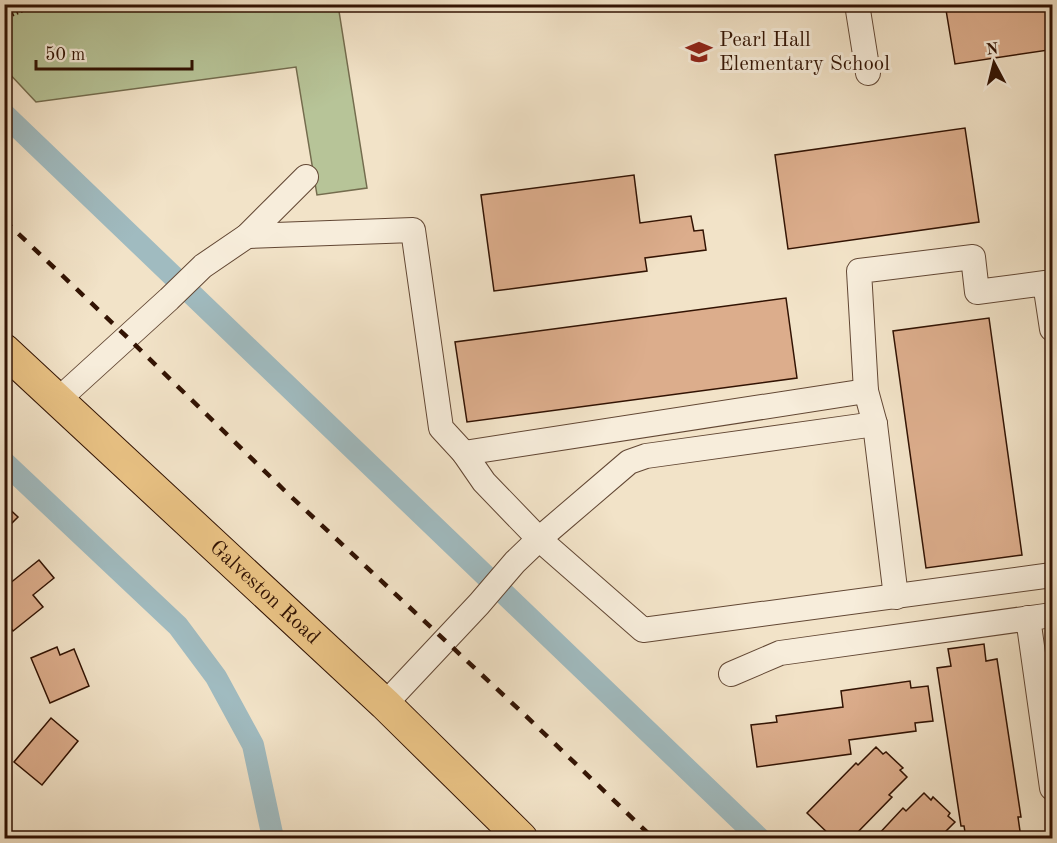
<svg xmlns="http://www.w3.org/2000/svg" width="1057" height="843" font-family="'Old Standard TT',serif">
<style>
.green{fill:#b7c498;stroke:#746c4e;stroke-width:1.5}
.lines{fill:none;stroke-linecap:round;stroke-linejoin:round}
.canal{stroke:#a0bbc0;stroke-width:22}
.building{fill:#dcad8c;stroke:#321303;stroke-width:1.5}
.minor-casing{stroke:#624734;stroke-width:26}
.major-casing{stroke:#321303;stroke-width:34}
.path{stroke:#321303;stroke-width:4;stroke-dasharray:1.5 3;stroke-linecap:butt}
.minor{stroke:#f7eddb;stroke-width:24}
.major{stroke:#e9c284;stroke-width:32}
.rail{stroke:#321303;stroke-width:4.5;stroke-dasharray:10 10;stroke-linecap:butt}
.labels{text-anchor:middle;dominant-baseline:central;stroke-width:6;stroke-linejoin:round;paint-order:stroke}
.poi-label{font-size:21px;fill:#321303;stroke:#f7eddb;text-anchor:start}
.street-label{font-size:21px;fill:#321303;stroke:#f7eddb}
</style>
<rect width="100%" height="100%" fill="#f2e3c8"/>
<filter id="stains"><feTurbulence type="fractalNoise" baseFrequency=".00333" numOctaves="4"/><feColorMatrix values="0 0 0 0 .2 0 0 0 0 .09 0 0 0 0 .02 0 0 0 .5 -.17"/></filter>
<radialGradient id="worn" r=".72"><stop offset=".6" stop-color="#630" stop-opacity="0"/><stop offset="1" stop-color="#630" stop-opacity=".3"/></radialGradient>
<!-- green -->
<polygon class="green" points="5,5 338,5 367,188 317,195 296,67 36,102 5,69"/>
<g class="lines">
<!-- canal -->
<g class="canal">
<polyline points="4,114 759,838"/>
<polyline points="4,462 178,626 216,677 253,745 273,838"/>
</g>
</g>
<!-- building -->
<g class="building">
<polygon points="945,4 1052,4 1052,74 1048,50 955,64"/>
<polygon points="965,128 979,222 788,249 775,155"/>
<polygon points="634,175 640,223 691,216 694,231 703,230 706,250 645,258 647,271 494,291 481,195"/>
<polygon points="786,298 797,378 467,422 455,342"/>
<polygon points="989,318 1022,555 926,568 893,331"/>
<polygon points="4,504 18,517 4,531"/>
<polygon points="39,560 54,578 33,595 43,607 13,631 4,620 4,588"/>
<polygon points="984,644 986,661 997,659 1021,817 1018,817 1021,838 966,838 964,826 961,826 937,668 951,666 948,649"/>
<polygon points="57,647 60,655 74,649 89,686 50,703 31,658"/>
<polygon points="910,681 911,688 928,686 933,721 915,723 916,731 849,740 851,754 757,767 751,725 777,722 776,716 843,707 841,691"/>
<polygon points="51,718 78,741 42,785 14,762"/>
<polygon points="876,747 883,754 886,752 903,768 900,770 907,777 889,795 892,797 852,838 833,838 807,813 856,763 858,765"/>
<polygon points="924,793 931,800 933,797 950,813 948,816 955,822 939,838 875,838 903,808 906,811"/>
</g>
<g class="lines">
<!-- minor casing -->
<g class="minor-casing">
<g id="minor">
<polyline points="857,4 868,73"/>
<polyline points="247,236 413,230 441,428 464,453 484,482 539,539 643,630 1052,575"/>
<polyline points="58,400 169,299 203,266 247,236 306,177"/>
<polyline points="464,453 866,391"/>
<polyline points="896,597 875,424 866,391 859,271 973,257 977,292 1045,283 1052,329"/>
<polyline points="1028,618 1052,788"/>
<polyline points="731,674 780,653 1052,615"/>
<polyline points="385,704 479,604 515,562 539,539 629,462 646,456 875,424"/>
</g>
</g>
<!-- major casing -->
<g class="major-casing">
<g id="major">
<path id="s1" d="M4 350 385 704 521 838"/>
</g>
</g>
<!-- path -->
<polyline class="path" points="4,18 38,4"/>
<!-- minor -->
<use href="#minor" class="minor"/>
<!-- major -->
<use href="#major" class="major"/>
<!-- rail -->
<polyline class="rail" points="4,220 127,337 284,490 527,717 653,838"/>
</g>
<!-- icons -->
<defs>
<g id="school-bare" transform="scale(2.07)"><path d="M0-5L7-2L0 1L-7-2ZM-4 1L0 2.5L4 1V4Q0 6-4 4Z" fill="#8f2418" stroke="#f7eddb" stroke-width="2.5" paint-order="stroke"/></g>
</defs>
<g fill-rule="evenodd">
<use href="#school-bare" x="699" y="52"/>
</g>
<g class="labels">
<!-- poi labels -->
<g class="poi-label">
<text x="719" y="40">Pearl Hall<tspan x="719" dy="24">Elementary School</tspan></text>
</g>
<!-- street labels -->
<g class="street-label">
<text stroke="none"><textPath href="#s1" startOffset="356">Galveston Road</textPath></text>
</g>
</g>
<!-- margin -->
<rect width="1057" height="843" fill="none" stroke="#f2e3c8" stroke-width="24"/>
<rect x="6" y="6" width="1045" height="831" fill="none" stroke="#321303" stroke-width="3"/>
<rect x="12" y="12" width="1033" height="819" fill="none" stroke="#321303" stroke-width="1.5"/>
<!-- north arrow -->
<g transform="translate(994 63) rotate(353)" stroke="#f7eddb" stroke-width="4.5" paint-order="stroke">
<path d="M0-4.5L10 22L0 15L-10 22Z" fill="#321303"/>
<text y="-9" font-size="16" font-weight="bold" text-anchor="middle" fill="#321303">N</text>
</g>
<!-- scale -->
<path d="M36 60v9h156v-9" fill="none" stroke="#321303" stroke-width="3"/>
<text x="45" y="60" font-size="18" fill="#321303" stroke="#f7eddb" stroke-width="4.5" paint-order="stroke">50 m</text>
<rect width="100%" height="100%" filter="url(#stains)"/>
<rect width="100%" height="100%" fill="url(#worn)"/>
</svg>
